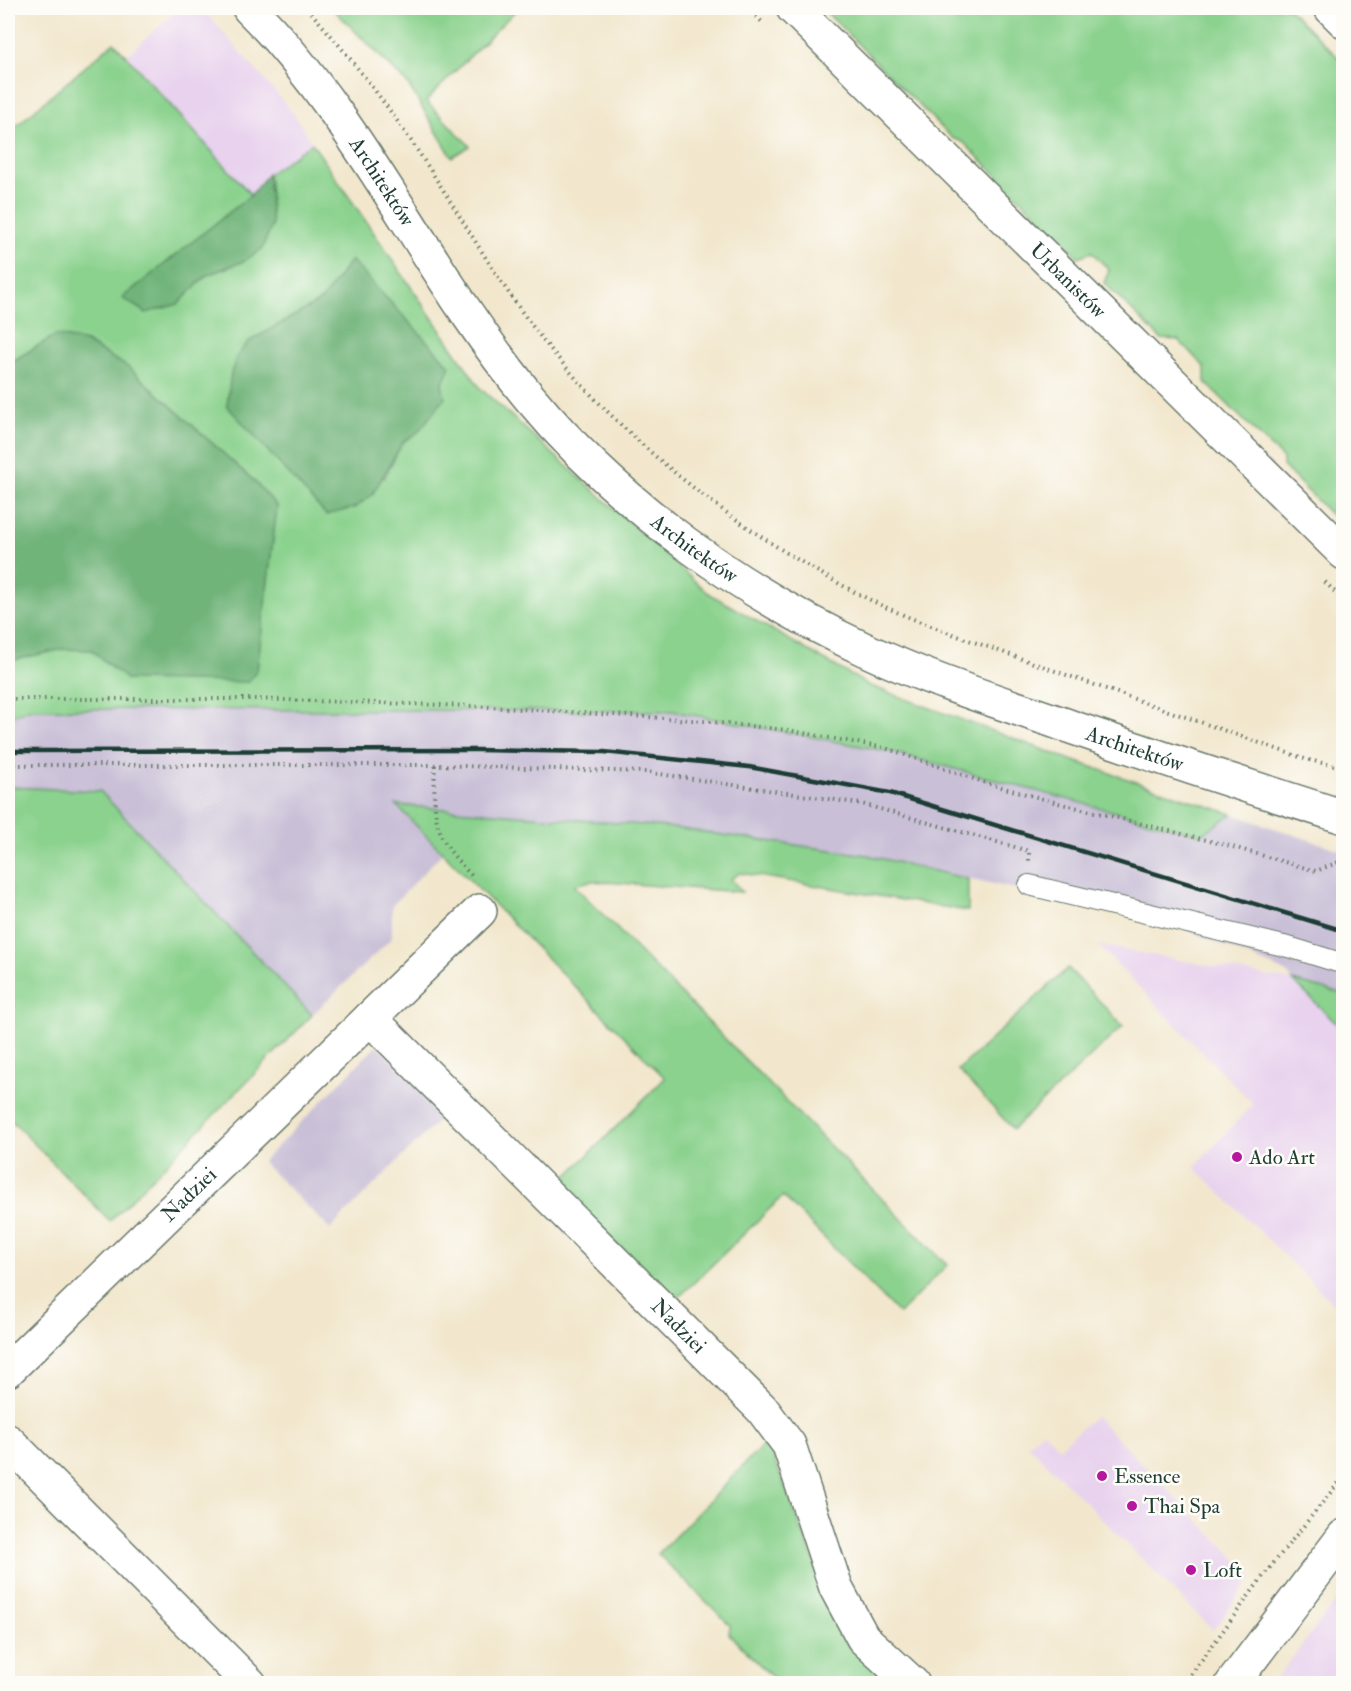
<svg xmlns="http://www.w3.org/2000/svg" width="1351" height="1691" font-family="'IM FELL Double Pica',serif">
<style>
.built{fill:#e8d2ee}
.industrial{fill:#c9bfd7}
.green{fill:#8bd28e;stroke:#558861;stroke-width:1.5;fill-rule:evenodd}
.forest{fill:#70b479;stroke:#487856;stroke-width:1.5}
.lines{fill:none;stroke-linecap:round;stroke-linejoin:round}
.service-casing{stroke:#69786a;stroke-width:22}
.minor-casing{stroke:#69786a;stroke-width:36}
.path{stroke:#69786a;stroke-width:4;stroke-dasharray:1.5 4.5;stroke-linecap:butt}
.service{stroke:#fff;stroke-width:20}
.minor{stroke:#fff;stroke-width:33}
.rail{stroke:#1f3d34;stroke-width:4.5}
.poi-dot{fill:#b5179e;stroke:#fdfcf7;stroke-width:2}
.labels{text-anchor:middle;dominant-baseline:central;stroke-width:5;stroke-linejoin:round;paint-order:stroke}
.street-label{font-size:21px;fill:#1f3d34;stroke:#fdfcf7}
.poi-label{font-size:21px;fill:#1f3d34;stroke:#fdfcf7;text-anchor:start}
</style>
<rect width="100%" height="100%" fill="#fdfcf7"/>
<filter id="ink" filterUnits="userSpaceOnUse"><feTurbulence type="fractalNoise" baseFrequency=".0167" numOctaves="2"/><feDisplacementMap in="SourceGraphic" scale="12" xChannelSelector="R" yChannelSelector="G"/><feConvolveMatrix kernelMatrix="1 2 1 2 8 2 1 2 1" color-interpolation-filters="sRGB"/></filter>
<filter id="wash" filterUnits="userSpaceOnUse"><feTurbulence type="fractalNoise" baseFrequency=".008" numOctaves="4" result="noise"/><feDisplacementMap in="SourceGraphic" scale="24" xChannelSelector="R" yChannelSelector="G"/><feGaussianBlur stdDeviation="1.35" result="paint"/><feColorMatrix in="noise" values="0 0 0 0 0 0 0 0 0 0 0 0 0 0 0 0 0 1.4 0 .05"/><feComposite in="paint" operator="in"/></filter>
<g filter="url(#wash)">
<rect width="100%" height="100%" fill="#f2e7cd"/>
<!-- built -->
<g class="built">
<polygon points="180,8 202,8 294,114 312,143 268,174 251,195 127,55"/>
<polygon points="1098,945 1293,981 1343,994 1343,1313 1194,1167 1253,1104"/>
<polygon points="1095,1416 1253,1576 1213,1630 1028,1445 1043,1431 1059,1448"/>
<polygon points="1343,1592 1343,1683 1272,1683 1275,1680"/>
</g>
<!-- industrial -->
<g class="industrial">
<polygon points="28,709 672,711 892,752 1201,835 1232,814 1343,851 1343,994 1293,981 1286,972 1177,926 867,855 667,827 397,805 442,853 392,906 392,938 312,1015 100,791 8,787 8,717"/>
<polygon points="377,1045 445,1114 330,1229 262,1162"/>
</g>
<!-- green -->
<g class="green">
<polygon points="332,8 518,8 426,101 470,146 452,157 408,84"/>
<polygon points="822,8 1288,8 1338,57 1344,63 1343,527 1283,466 1283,459 1205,382 1205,367 1178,340 1161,339 1104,283 1109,270 1092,252 1078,257 963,142 952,138"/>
<path d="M114 42 251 195 123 298 177 304 207 275 244 261 272 224 268 174 312 143 481 389 708 593 868 685 1071 760 1232 814 1201 835 892 752 672 711 28 709 8 717V661L63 649 92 650 114 670 248 682 257 670 277 506 254 481 128 367 86 342 56 335 8 364V133ZM351 260 418 432 403 442 384 478 248 342 322 300Z"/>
<polygon points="8,787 100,791 312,1015 110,1221 8,1117"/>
<polygon points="396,805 667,827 867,855 968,879 968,911 740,873 731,879 742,892 591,881 574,885 947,1265 899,1314 783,1196 674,1302 558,1185 665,1078"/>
<polygon points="1068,968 1123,1026 1013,1129 958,1070"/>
<polygon points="1293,981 1343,994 1343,1030"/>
<polygon points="767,1441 846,1642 893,1683 778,1683 729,1634 730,1625 658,1554"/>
</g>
<!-- forest -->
<g class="forest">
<polygon points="268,174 272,225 262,249 244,261 207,275 178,304 146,313 122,298 251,195"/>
<polygon points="351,260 450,366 442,384 445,398 418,432 403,442 372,495 354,508 326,515 227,406 231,373 237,356 248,342 322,300"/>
<polygon points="56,335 85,342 128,367 254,481 277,506 257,670 248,682 127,680 92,650 63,649 8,661 8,364"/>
</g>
</g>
<g filter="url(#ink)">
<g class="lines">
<!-- service casing -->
<g class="service-casing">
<polyline id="service" points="1029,885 1292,948 1344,964"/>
</g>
<!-- minor casing -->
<g class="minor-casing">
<g id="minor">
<path id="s1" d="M249 8C363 122 427 274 530 398 620 506 741 592 868 651 934 682 1006 704 1074 728 1164 759 1253 788 1344 817"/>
<path id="s2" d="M793 8 1344 553"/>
<polyline points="1331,8 1344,21"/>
<path id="s3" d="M370 1018 762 1409 789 1445 836 1588 863 1638 913 1684"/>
<path id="s4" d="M8 1370 480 911"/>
<polyline points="8,1441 250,1684"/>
<polyline points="1232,1684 1344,1536"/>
</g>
</g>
<!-- path -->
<g class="path">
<path d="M307 8C350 56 390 108 425 162 466 224 501 288 548 346 631 447 734 527 849 589 908 621 973 641 1036 664 1125 696 1215 727 1305 759L1344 768"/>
<polyline points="747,8 762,22"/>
<polyline points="1325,582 1344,601"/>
<polyline points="8,699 252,699 473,706 693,720 787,730 885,748 983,782 1054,802 1226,845 1316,871 1344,860"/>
<polyline points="8,765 435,765 646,772 862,804 1029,851 1029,861"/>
<path d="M435 765C433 821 433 837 474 878"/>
<polyline points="1184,1684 1264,1575 1344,1476"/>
</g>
<!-- service -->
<use href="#service" class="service"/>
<!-- minor -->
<use href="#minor" class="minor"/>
<!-- rail -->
<polyline class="rail" points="8,751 477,750 604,752 749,767 890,793 1344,931"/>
</g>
</g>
<!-- markers -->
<g class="poi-dot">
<circle cx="1237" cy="1157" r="6"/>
<circle cx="1102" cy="1476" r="6"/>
<circle cx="1132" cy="1506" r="6"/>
<circle cx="1191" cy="1570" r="6"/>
</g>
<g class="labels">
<!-- street labels -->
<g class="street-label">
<text stroke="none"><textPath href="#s1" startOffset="219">Architektów</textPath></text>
<text stroke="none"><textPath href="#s2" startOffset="387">Urbanistów</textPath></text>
<text stroke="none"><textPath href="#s1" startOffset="705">Architektów</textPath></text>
<text stroke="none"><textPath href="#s1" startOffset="1191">Architektów</textPath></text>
<text stroke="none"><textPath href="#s4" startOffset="252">Nadziei</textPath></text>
<text stroke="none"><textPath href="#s3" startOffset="436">Nadziei</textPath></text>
</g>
<!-- poi labels -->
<g class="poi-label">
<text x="1249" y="1157">Ado Art</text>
<text x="1114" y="1476">Essence</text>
<text x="1144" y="1506">Thai Spa</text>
<text x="1203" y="1570">Loft</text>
</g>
</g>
<!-- margin -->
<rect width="1351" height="1691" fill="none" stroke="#fdfcf7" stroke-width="30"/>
</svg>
